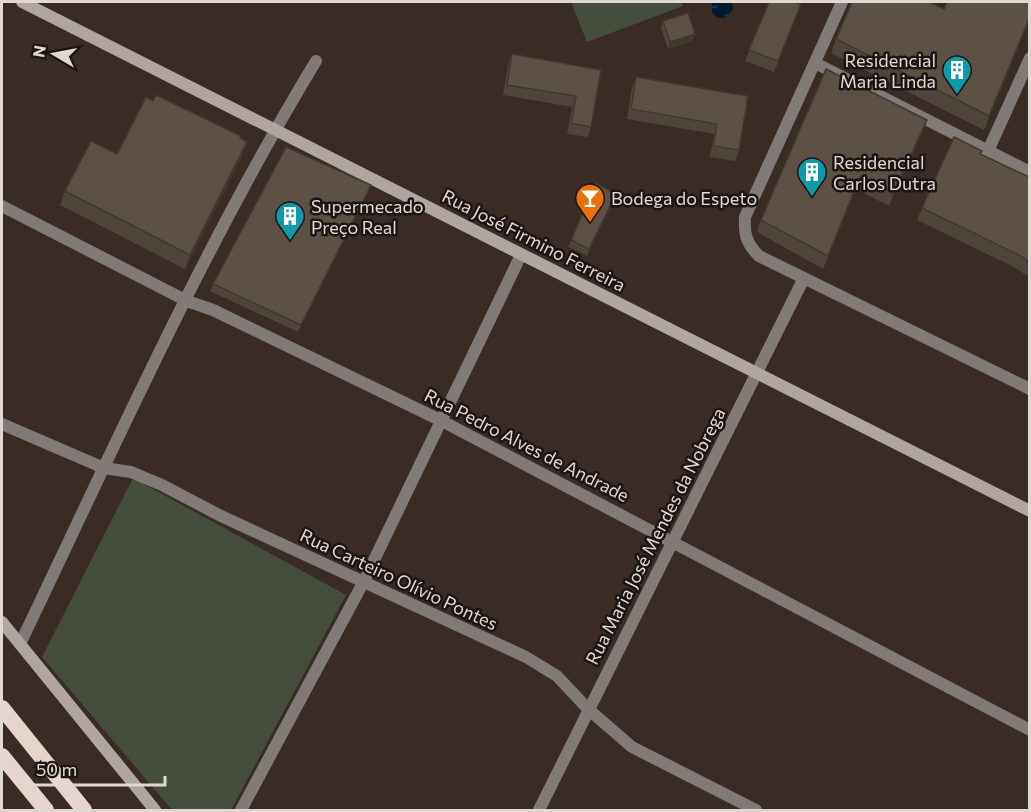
<svg xmlns="http://www.w3.org/2000/svg" width="1031" height="812" font-family="Commissioner,sans-serif">
<style>
.green{fill:#454e3c}
.water{fill:url(#water-ripples)}
.lines{fill:none;stroke-linecap:round;stroke-linejoin:round}
.minor{stroke:#827a77;stroke-width:12}
.secondary{stroke:#b1a59f;stroke-width:12}
.trunk{stroke:#e6d5cc;stroke-width:16}
.wall{fill:#50453b}
.shaded-wall{fill:#413830}
.building{fill:#5d5045;stroke:#413830;stroke-width:1.5}
.labels{text-anchor:middle;dominant-baseline:central;stroke-width:5;stroke-linejoin:round;paint-order:stroke}
.poi-label{font-size:18px;fill:#e1d7d3;stroke:#1c1513;text-anchor:start}
.street-label{font-size:18px;fill:#e1d7d3;stroke:#1c1513}
</style>
<defs>
<pattern id="water-ripples" width="26" height="14" patternUnits="userSpaceOnUse" patternTransform="scale(1.5)"><rect width="26" height="14" fill="#011b2e"/><path d="M2 4q2-2 4 0t4 0M15 11q2-2 4 0t4 0" fill="none" stroke="#263b4b"/></pattern>
</defs>
<rect width="100%" height="100%" fill="#3a2b25"/>
<!-- green -->
<g class="green">
<polygon points="571,2 681,2 683,6 587,42"/>
<polygon points="133,478 346,595 231,810 172,810 42,657"/>
</g>
<!-- water -->
<polygon class="water" points="712,2 732,2 733,10 725,18 718,18 712,13"/>
<g class="lines">
<!-- minor -->
<g class="minor">
<path d="M842 2 745 217C744 234 746 243 759 256L1030 389"/>
<polyline points="815,63 1030,172"/>
<polyline points="988,151 1030,58"/>
<polyline points="2,206 187,301 213,310 440,420 1030,730"/>
<polyline points="2,424 104,468 131,472 162,485 221,516 526,657 557,676 588,709 632,747 756,810"/>
<path d="M20 644C114 448 203 247 316 61"/>
<polyline points="241,810 363,583 521,255"/>
<polyline points="539,810 804,278"/>
</g>
<!-- secondary -->
<g class="secondary">
<polyline points="22,2 1030,511"/>
<polyline points="2,622 155,810"/>
</g>
<!-- trunk -->
<g class="trunk">
<polyline points="2,708 84,810"/>
<polyline points="2,756 46,810"/>
</g>
</g>
<!-- wall -->
<g class="wall">
<polygon points="944,9 1029,21 984,130 831,53 836,39"/>
<polygon points="797,14 774,72 745,61 749,50"/>
<polygon points="663,21 695,34 692,41 668,49 661,28"/>
<polygon points="512,54 601,70 591,127 588,137 567,134 572,107 503,95 508,65"/>
<polygon points="636,77 748,96 739,150 735,161 710,157 714,134 627,119 632,88"/>
<polygon points="927,120 922,133 889,206 856,189 823,269 757,232 761,220"/>
<polygon points="240,139 242,156 185,269 60,205 65,191 117,154"/>
<polygon points="980,154 1029,177 1029,277 1014,267 917,220 922,208"/>
<polygon points="368,192 298,332 210,291 213,284"/>
<polygon points="616,194 587,256 568,247 571,240"/>
</g>
<!-- shaded-wall -->
<g class="shaded-wall">
<polygon points="1029,19 1029,21 984,130 989,116"/>
<polygon points="695,34 692,41 668,49 670,42"/>
<polygon points="927,120 922,133 889,206 893,193"/>
<polygon points="247,142 242,156 185,269 190,255"/>
<polygon points="371,185 368,192 298,332 301,325"/>
<polygon points="616,194 613,201 587,256 589,249"/>
</g>
<!-- building -->
<g class="building">
<polygon points="769,2 795,2 801,4 778,61 749,50"/>
<polygon points="852,2 929,2 944,9 947,2 1029,2 1029,19 989,116 836,39"/>
<polygon points="688,13 695,34 670,42 663,21"/>
<polygon points="512,54 601,70 591,127 571,123 576,96 507,85"/>
<polygon points="826,69 927,120 893,193 860,176 828,256 761,220"/>
<polygon points="636,77 748,96 739,150 713,146 717,124 631,109"/>
<polygon points="156,95 241,136 240,138 247,142 190,255 65,191 91,141 117,154 146,97 153,101"/>
<polygon points="954,137 982,151 980,154 1029,177 1029,262 1019,255 922,208"/>
<polygon points="286,147 371,185 301,325 213,284"/>
<polygon points="596,183 616,194 589,249 571,240"/>
</g>
<!-- icons -->
<defs>
<g id="building-pin" transform="scale(1.5)"><path d="M0 17L-7.5 6A9.5 9.5 0 1 1 7.5 6Z" fill="#0f9aa8" stroke="#1c1513"/><path d="M-4-6H4V6H1V3H-1V6H-4ZM-2.5-4.3h1.7v1.8h-1.7ZM.8-4.3h1.7v1.8H.8ZM-2.5-1h1.7V.8h-1.7ZM.8-1h1.7V.8H.8Z" fill="#fff"/></g>
<g id="bar-pin" transform="scale(1.5)"><path d="M0 17L-7.5 6A9.5 9.5 0 1 1 7.5 6Z" fill="#e8710a" stroke="#1c1513"/><path d="M-6-5H6L.8 .8V4.5H3.5V6h-7V4.5H-.8V.8Z" fill="#fff"/></g>
</defs>
<g fill-rule="evenodd">
<use href="#building-pin" x="957" y="70"/>
<use href="#building-pin" x="812" y="172"/>
<use href="#bar-pin" x="590" y="198"/>
<use href="#building-pin" x="290" y="216"/>
</g>
<g class="labels">
<!-- poi labels -->
<g class="poi-label">
<text x="936" y="60" text-anchor="end">Residencial<tspan x="936" dy="21">Maria Linda</tspan></text>
<text x="833" y="162">Residencial<tspan x="833" dy="21">Carlos Dutra</tspan></text>
<text x="611" y="198">Bodega do Espeto</text>
<text x="311" y="206">Supermecado<tspan x="311" dy="21">Preço Real</tspan></text>
</g>
<!-- street labels -->
<g class="street-label">
<text transform="translate(534 240) rotate(27)">Rua José Firmino Ferreira</text>
<text transform="translate(527 445) rotate(27)">Rua Pedro Alves de Andrade</text>
<text transform="translate(655 536) rotate(-63)">Rua Maria José Mendes da Nobrega</text>
<text transform="translate(399 579) rotate(25)">Rua Carteiro Olívio Pontes</text>
</g>
</g>
<!-- border -->
<rect width="1031" height="812" fill="none" stroke="#e1d7d3" stroke-width="6"/>
<!-- north arrow -->
<g transform="translate(54 54) rotate(280)" stroke="#1c1513" stroke-width="4.5" paint-order="stroke">
<path d="M0-4.5L10 22L0 15L-10 22Z" fill="#e1d7d3"/>
<text y="-9" font-size="16" font-weight="bold" text-anchor="middle" fill="#e1d7d3">N</text>
</g>
<!-- scale -->
<path d="M27 776v9h138v-9" fill="none" stroke="#e1d7d3" stroke-width="3"/>
<text x="36" y="776" font-size="18" fill="#e1d7d3" stroke="#1c1513" stroke-width="4.5" paint-order="stroke">50 m</text>
</svg>
